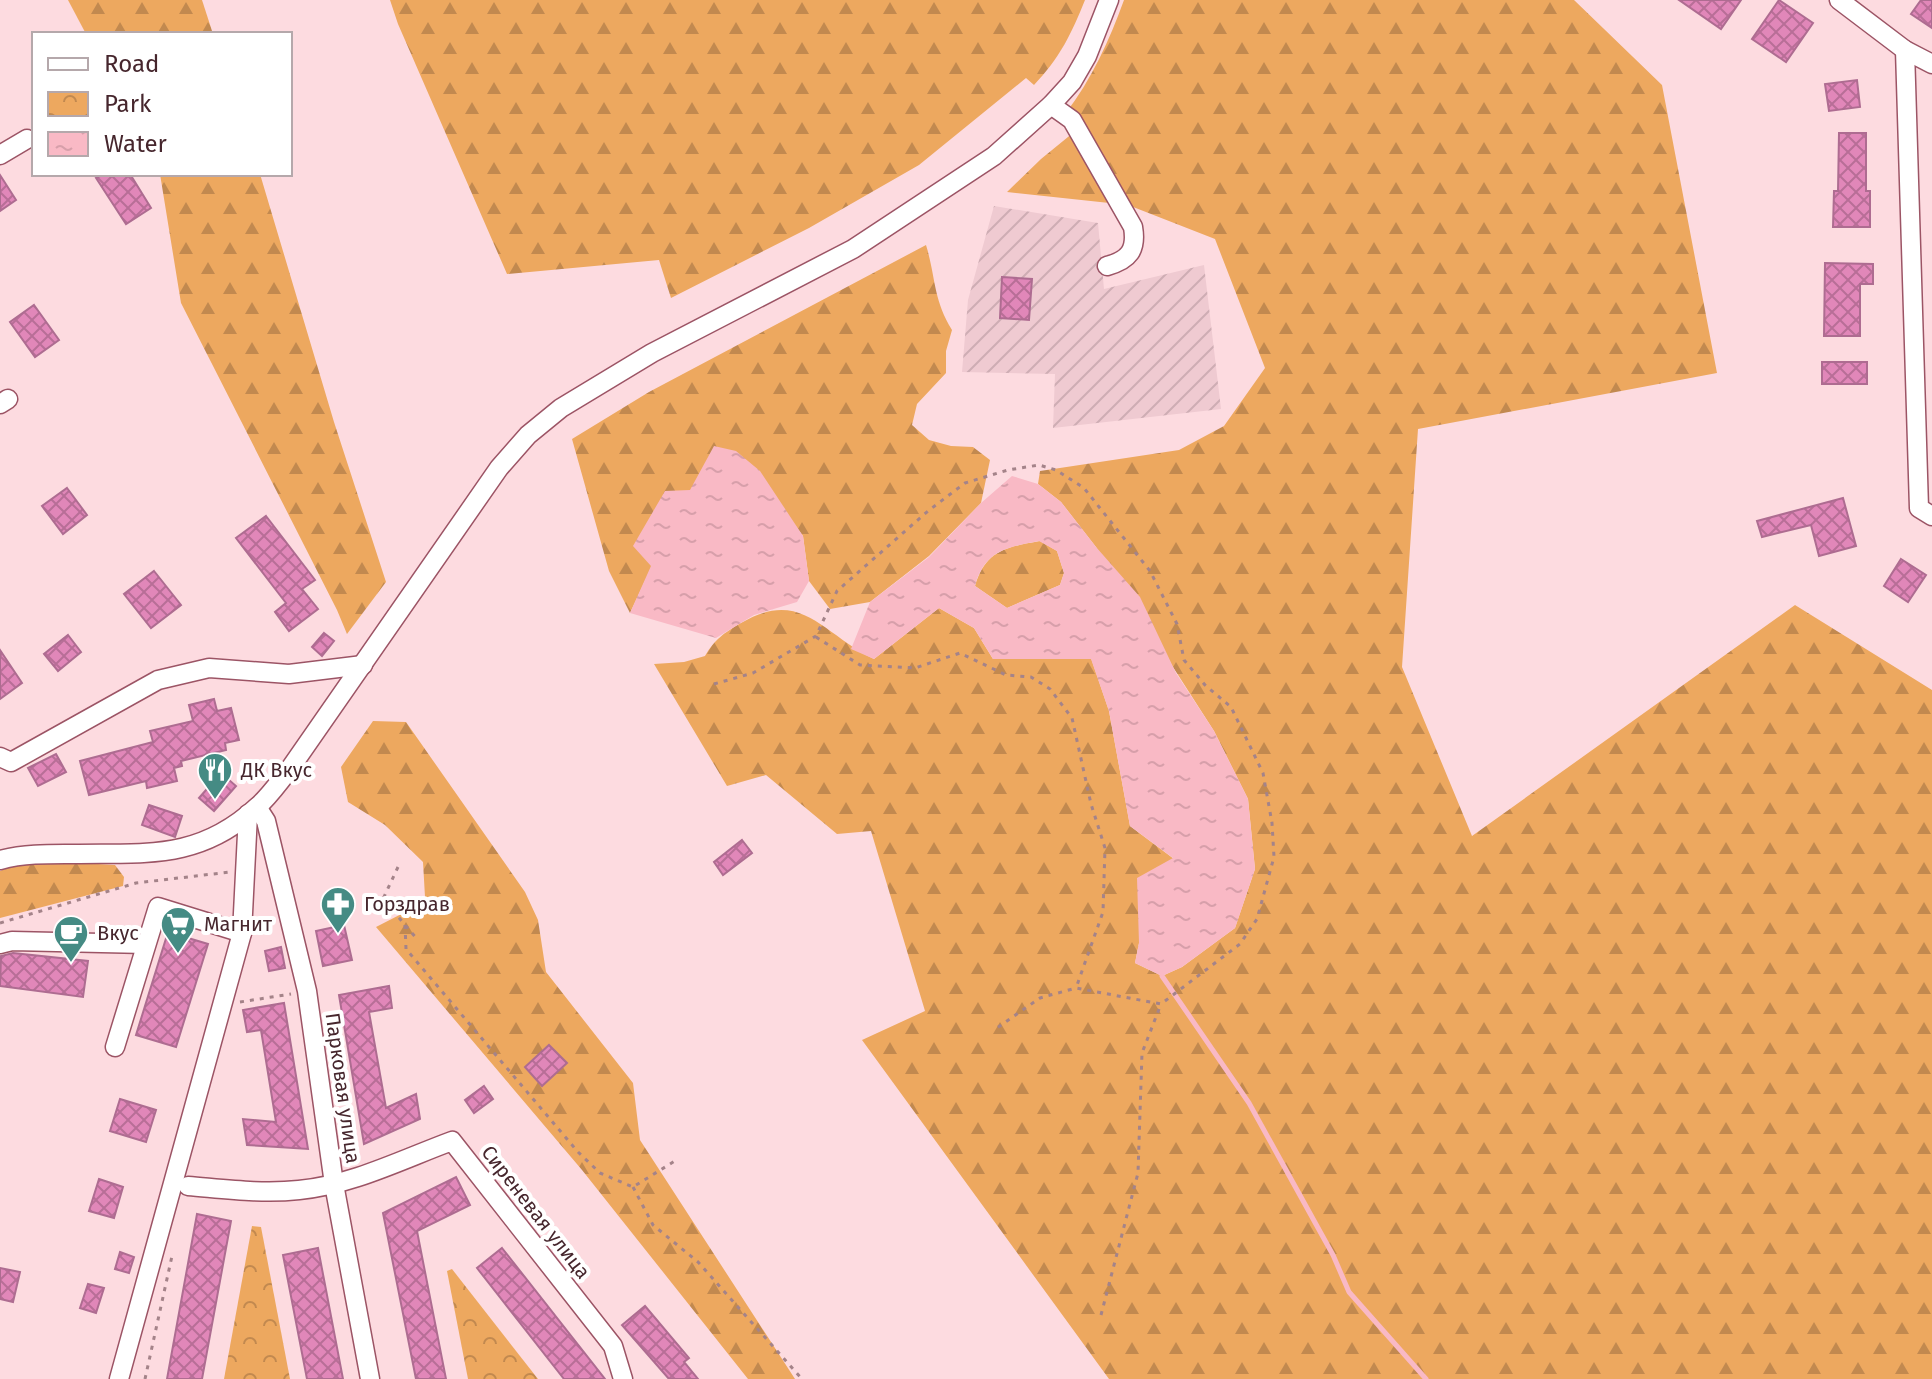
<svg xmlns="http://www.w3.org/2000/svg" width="1932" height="1379" font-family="'Fira Sans',sans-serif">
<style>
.industrial{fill:url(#industrial-furrows)}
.forest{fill:url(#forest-firs)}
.park{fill:url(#park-crowns)}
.water{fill:url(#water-ripples);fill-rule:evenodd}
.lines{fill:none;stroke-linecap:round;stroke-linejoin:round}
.stream{stroke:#f9b9c5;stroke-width:5}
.building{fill:url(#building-cross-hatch);stroke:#ae6c91;stroke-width:2}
.minor-casing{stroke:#9c5465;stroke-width:21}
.path{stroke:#a48389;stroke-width:3;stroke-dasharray:4 6;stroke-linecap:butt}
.minor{stroke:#fff;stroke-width:18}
.labels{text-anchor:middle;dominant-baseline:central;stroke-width:8;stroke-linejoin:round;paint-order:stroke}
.poi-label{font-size:20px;fill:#46262d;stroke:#fff;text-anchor:start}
.street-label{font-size:20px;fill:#46262d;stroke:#fff}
</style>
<defs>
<pattern id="industrial-furrows" width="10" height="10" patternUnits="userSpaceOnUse" patternTransform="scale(2)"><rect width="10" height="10" fill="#efcad1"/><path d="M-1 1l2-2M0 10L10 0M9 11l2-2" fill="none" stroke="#ceadb4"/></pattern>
<pattern id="forest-firs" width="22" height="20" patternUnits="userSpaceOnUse" patternTransform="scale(2)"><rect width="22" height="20" fill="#eda85f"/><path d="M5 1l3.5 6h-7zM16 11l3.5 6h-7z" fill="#c2894f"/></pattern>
<pattern id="park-crowns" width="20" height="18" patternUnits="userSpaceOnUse" patternTransform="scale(2)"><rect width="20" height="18" fill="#eda85f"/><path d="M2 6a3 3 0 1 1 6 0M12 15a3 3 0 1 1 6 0" fill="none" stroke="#c2894f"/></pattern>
<pattern id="water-ripples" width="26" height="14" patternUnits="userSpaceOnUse" patternTransform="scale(2)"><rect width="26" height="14" fill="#f9b9c5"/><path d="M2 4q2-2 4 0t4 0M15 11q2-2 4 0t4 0" fill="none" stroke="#d79faa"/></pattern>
<pattern id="building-cross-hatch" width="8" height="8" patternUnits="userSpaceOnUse" patternTransform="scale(2)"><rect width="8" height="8" fill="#e187b9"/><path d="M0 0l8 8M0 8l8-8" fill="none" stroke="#b86e97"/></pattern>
</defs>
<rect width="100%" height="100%" fill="#fddbe0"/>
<!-- industrial -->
<polygon class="industrial" points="994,206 1098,223 1104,289 1204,265 1221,409 1053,428 1055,374 962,372 968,300"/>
<!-- forest -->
<g class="forest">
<polygon points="68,0 202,0 213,34 86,34"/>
<path d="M390 0H1085C1072 33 1059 59 1034 85L1026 78 919 165 809 228 671 298 659 260 507 274 398 24Z"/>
<path d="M1124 0H1574L1662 85 1717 373 1418 429 1402 667 1472 836 1795 605 1932 690V1379H1109L862 1040 925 1011 871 831 837 834 766 775 727 786 654 664 684 662 705 656C715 639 724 633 741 623 802 587 823 635 874 659L939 608 974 628 993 659 1091 658 1109 711 1130 826 1174 859 1139 943 1135 963 1162 976 1182 967 1235 928 1255 869 1248 799 1214 731 1096 547 1061 502 1038 484 1040 471 1179 450 1224 426 1265 368 1215 239 1128 205 1007 192 1041 159 1079 128 1065 114C1092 79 1109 41 1124 0Z"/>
<polygon points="160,174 260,174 334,422 386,582 347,634 337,610 181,303"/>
<path d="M926 245C936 278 933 299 952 330L946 351V373L917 404 912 425 929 440 951 446 973 447 990 460 981 503 929 556 870 602 830 609 809 581 803 536 782 508 652 566 630 613 609 571 572 439 649 392Z"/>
<path d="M1040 541 1057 551 1064 573 1060 585 1007 608 975 586C985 551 1006 547 1040 541Z"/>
<polygon points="373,721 406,722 525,892 538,920 546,972 633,1083 640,1140 795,1379 748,1379 582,1170 376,927 417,906 425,897 423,862 385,825 348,802 341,767"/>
<polygon points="48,861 115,865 124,877 123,886 0,918 0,871 24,862"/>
</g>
<!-- park -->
<g class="park">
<polygon points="252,1226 261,1227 290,1379 224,1379"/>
<polygon points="452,1269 538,1379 468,1379 447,1271"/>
</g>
<!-- water -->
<g class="water">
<polygon points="714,446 736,451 760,471 803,536 809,581 797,602 754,615 716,638 630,613 651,566 633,546 665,491 690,490"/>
<path d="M1012 476 1038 484 1061 502 1096 547 1140 597 1176 673 1214 731 1248 799 1255 869 1235 928 1182 967 1162 976 1135 963 1139 943 1137 878 1173 858 1130 826 1109 711 1091 659H993L974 628 939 608 874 659 851 649 870 602 929 557 981 503ZM1039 541 1057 551 1064 573 1060 585 1007 608 975 586C984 551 1007 547 1039 541Z"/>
</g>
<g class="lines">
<!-- stream -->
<polyline class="stream" points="1162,976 1249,1103 1333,1255 1349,1292 1426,1379"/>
</g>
<!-- building -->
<g class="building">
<polygon points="1679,0 1741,0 1721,29"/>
<polygon points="1779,0 1813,23 1786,62 1752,39"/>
<polygon points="1921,0 1932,0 1932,28 1911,14"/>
<polygon points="1857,80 1860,107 1829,111 1825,84"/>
<polygon points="1839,133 1866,133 1866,191 1870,191 1870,227 1833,227 1834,191 1838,191"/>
<polygon points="104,174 130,174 151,208 126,224 96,178"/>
<polygon points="0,175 16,200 0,211"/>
<polygon points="1825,263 1873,264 1873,284 1860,284 1860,336 1824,336"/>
<polygon points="1002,277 1032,279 1029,320 1000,318"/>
<polygon points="34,305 59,340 35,357 10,322"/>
<rect x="1822" y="362" width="45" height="22"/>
<polygon points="67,488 87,515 63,534 42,506"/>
<polygon points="1843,498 1856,546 1819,556 1811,525 1762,537 1757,521"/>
<polygon points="266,516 315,580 302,589 318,609 289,631 275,612 286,603 236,538"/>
<polygon points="1901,559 1926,575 1908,602 1884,586"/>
<polygon points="154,571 181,605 151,628 124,594"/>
<polygon points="324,633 334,641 322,656 312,647"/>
<polygon points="68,635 81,652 58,671 44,654"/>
<polygon points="0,650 22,683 0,699"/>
<polygon points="214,699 217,711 231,708 239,740 225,743 226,750 181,761 182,766 174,768 177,781 147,788 146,781 89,795 80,761 153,742 150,731 193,721 189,705"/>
<polygon points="56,754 66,772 38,786 28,768"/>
<polygon points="221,773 236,786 214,811 199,798"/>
<polygon points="149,805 182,816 175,837 142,825"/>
<polygon points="742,840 752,853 723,875 714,862"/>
<polygon points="344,925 352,960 323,966 316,931"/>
<polygon points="168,932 208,944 176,1047 136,1035"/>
<polygon points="281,947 285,968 269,971 265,951"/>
<polygon points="13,953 88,961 83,997 0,986 1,956"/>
<polygon points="389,986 392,1008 369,1012 386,1108 416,1094 420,1119 364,1144 339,995"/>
<polygon points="284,1003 308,1149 247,1145 243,1119 276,1122 261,1030 247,1032 243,1010"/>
<polygon points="549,1045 567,1063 542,1086 525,1067"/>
<polygon points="484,1086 493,1099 474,1113 465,1100"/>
<polygon points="120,1099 156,1110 146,1142 110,1131"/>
<polygon points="456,1177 470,1205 417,1231 446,1379 416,1379 383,1213"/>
<polygon points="99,1179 123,1187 114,1218 89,1211"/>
<polygon points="197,1214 231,1221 202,1379 167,1379"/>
<polygon points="318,1248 343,1379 307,1379 283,1255"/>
<polygon points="502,1248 605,1379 564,1379 477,1268"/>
<polygon points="120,1252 134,1257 129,1273 115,1269"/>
<polygon points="0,1268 20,1272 13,1302 0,1299"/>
<polygon points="88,1284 104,1288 96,1313 80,1308"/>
<polygon points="645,1306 689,1358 684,1362 698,1379 669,1379 622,1325"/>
</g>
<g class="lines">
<!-- minor casing -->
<g class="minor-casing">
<g id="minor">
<polyline points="1839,0 1905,50 1932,64"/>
<polyline points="1905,50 1919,508 1932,516"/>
<path d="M1051 105 1072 120 1133 227C1137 250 1129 260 1107 266"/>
<polyline points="0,155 27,139"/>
<polyline points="0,404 8,399"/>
<polyline points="0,757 11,762 158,680 209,668 289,674 363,665"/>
<polyline points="257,807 266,821 307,991 334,1184 370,1379"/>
<path d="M0 860C26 853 52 854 79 854 150 853 200 859 257 807 269 797 279 782 289 770L499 468 528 435 561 408 652 353 853 249 994 156 1051 105 1072 82 1087 56 1109 0"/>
<polyline points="0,944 12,941 146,944"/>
<polyline points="115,1047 158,907 242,933"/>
<path d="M188 1186C225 1189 262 1194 299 1190 352 1185 403 1159 452 1141L613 1346 623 1379"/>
<polyline points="119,1379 242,933 248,814"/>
</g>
</g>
<!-- path -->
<g class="path">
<polyline points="816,637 860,665 915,668 960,653 1006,675 1031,677 1050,689 1072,718 1091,804 1105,848 1103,912 1076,988"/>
<polyline points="714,684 753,673 816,636 837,591 928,511 965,483 1008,470 1039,465 1056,470 1084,488 1150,571 1177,624 1184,660 1205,685 1231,707 1263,773 1272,823 1274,857 1257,919 1240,944 1161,1004 1076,988 1040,998 994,1030"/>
<polyline points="398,867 383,899 417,939"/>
<polyline points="0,923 136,883 230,872"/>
<polyline points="405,925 406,949 578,1152 600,1173 633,1187 678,1159"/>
<polyline points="240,1002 291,994"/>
<polyline points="633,1187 653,1225 698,1262 802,1379"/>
<polyline points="1101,1315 1138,1173 1142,1053 1161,1004"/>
<polyline points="145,1379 172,1256"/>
</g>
<!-- minor -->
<use href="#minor" class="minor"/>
</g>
<!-- icons -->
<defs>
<g id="restaurant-pin" transform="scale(1.8)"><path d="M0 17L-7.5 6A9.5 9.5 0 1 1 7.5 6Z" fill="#458b84" stroke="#fff"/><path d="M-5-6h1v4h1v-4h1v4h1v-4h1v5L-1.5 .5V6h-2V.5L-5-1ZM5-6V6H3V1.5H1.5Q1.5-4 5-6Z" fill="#fff"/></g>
<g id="pharmacy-pin" transform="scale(1.8)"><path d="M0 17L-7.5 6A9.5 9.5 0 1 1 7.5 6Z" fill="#458b84" stroke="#fff"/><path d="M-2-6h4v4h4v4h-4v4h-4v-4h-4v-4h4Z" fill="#fff"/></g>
<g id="supermarket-pin" transform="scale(1.8)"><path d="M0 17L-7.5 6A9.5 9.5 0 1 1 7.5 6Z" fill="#458b84" stroke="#fff"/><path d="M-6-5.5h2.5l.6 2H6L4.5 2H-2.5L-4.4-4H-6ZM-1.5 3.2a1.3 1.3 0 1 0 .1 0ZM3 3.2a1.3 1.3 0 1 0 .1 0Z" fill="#fff"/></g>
<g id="cafe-pin" transform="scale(1.8)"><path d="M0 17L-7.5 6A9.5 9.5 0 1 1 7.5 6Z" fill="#458b84" stroke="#fff"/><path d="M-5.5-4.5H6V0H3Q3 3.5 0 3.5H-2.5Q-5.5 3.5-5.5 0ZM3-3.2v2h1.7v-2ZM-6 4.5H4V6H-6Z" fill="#fff"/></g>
</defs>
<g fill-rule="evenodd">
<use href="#restaurant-pin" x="215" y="770"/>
<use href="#pharmacy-pin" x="338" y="904"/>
<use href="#supermarket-pin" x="178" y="924"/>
<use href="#cafe-pin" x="71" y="933"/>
</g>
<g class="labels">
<!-- poi labels -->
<g class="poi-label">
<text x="241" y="770">ДК Вкус</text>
<text x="364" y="904">Горздрав</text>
<text x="204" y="924">Магнит</text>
<text x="97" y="933">Вкус</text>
</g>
<!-- street labels -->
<g class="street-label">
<text transform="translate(343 1088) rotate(82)">Парковая улица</text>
<text transform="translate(536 1212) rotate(52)">Сиреневая улица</text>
</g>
</g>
<!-- legend -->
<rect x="32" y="32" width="260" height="144" fill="#ffffff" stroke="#b5a8ab" stroke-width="2"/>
<rect x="48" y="58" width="40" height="12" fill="#ffffff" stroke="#b5a8ab" stroke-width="2"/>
<text x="104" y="72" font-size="24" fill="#46262d">Road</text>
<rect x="48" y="92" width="40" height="24" fill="url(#park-crowns)" stroke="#b5a8ab" stroke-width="2"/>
<text x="104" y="112" font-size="24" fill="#46262d">Park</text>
<rect x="48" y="132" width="40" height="24" fill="url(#water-ripples)" stroke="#b5a8ab" stroke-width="2"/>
<text x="104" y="152" font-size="24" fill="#46262d">Water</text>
</svg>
